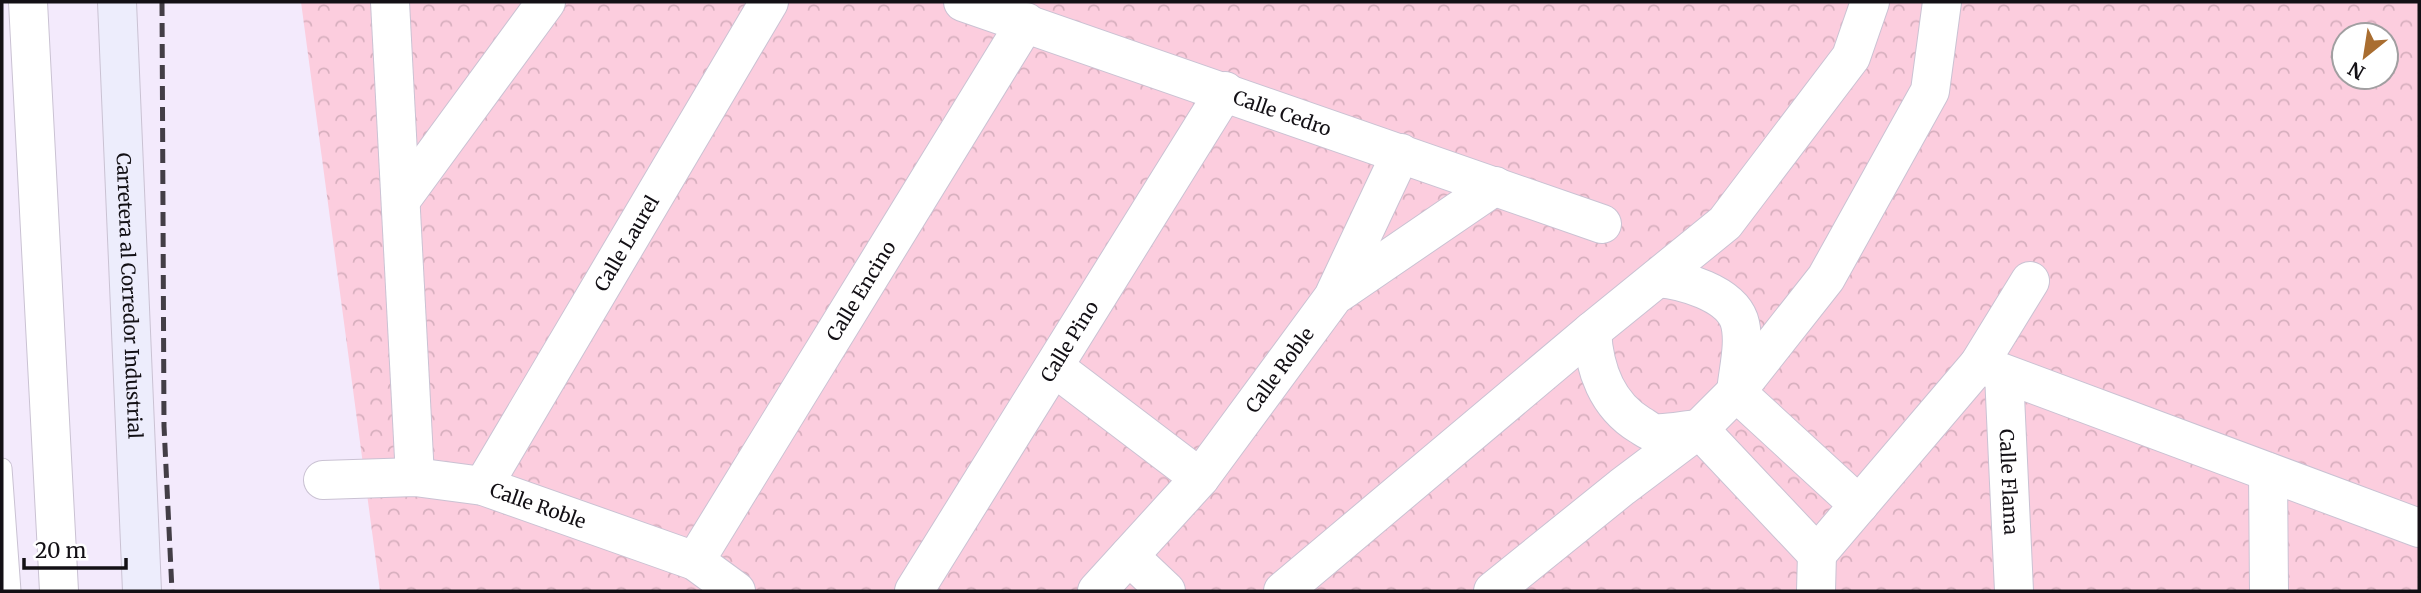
<svg xmlns="http://www.w3.org/2000/svg" width="2421" height="593" font-family="Merriweather,serif">
<style>
.park{fill:url(#park-crowns);fill-rule:evenodd}
.lines{fill:none;stroke-linecap:round;stroke-linejoin:round}
.lane-casing{stroke:#cac2d3;stroke-width:21}
.street-casing{stroke:#cac2d3;stroke-width:40}
.secondary-casing{stroke:#cac2d3;stroke-width:40}
.lane{stroke:#fff;stroke-width:19}
.street{stroke:#fff;stroke-width:38}
.secondary{stroke:#ededfc;stroke-width:38}
.rail{stroke:#433e46;stroke-width:5;stroke-dasharray:14 7;stroke-linecap:butt}
.labels{text-anchor:middle;dominant-baseline:central;stroke-width:7;stroke-linejoin:round;paint-order:stroke}
.street-label{font-size:19px;fill:#131015;stroke:#fff}
</style>
<defs>
<pattern id="park-crowns" width="20" height="18" patternUnits="userSpaceOnUse" patternTransform="scale(1.75)"><rect width="20" height="18" fill="#fccdde"/><path d="M2 6a3 3 0 1 1 6 0M12 15a3 3 0 1 1 6 0" fill="none" stroke="#d7afbe"/></pattern>
</defs>
<rect width="100%" height="100%" fill="#f3eafc"/>
<!-- park -->
<path class="park" d="M301 2H2419V591H380ZM2344 35H2386V77H2344Z"/>
<g class="lines">
<!-- lane casing -->
<g class="lane-casing">
<polyline id="lane" points="2,468 11,591"/>
</g>
<!-- street casing -->
<g class="street-casing">
<g id="street">
<polyline points="28,2 59,591"/>
<polyline points="390,2 415,477"/>
<path id="s1" d="M963 2 1602 224"/>
<polyline points="401,200 546,2"/>
<path d="M1658 278C1683 280 1729 293 1739 320 1746 341 1738 370 1736 392L1859 505"/>
<polyline points="1335,293 1401,153"/>
<path d="M1592 331C1594 369 1607 405 1640 425 1645 428 1650 432 1655 433 1668 434 1685 430 1699 429L1817 554"/>
<polyline points="1979,364 2419,528"/>
<polyline points="1054,367 1200,478"/>
<path id="s2" d="M2004 374 2014 591"/>
<polyline points="2268,472 2269,591"/>
<path id="s3" d="M323 480 415 477 483 486 695 561 736 591"/>
<path id="s4" d="M483 486 769 2"/>
<polyline points="1817,554 1979,364 2030,281"/>
<polyline points="1129,556 1166,591"/>
<path id="s5" d="M695 561 1026 22"/>
<path id="s6" d="M914 591 1225 91"/>
<path id="s7" d="M1097 591 1200 478 1334 296 1495 186"/>
<polyline points="1283,591 1592,331 1725,223 1851,57 1870,2"/>
<polyline points="1493,591 1622,487 1699,429 1736,392 1826,278 1930,91 1942,2"/>
<polyline points="1816,591 1817,554"/>
</g>
</g>
<!-- secondary casing -->
<g class="secondary-casing">
<g id="secondary">
<path id="s8" d="M117 2 142 591"/>
</g>
</g>
<!-- lane -->
<use href="#lane" class="lane"/>
<!-- street -->
<use href="#street" class="street"/>
<!-- secondary -->
<use href="#secondary" class="secondary"/>
<!-- rail -->
<polyline class="rail" points="162,2 164,426 172,591"/>
</g>
<g class="labels">
<!-- street labels -->
<g class="street-label">
<text stroke="none"><textPath href="#s1" startOffset="338">Calle Cedro</textPath></text>
<text stroke="none"><textPath href="#s4" startOffset="282">Calle Laurel</textPath></text>
<text stroke="none"><textPath href="#s5" startOffset="317">Calle Encino</textPath></text>
<text stroke="none"><textPath href="#s8" startOffset="294">Carretera al Corredor Industrial</textPath></text>
<text stroke="none"><textPath href="#s6" startOffset="294">Calle Pino</textPath></text>
<text stroke="none"><textPath href="#s7" startOffset="287">Calle Roble</textPath></text>
<text stroke="none"><textPath href="#s2" startOffset="108">Calle Flama</textPath></text>
<text stroke="none"><textPath href="#s3" startOffset="219">Calle Roble</textPath></text>
</g>
</g>
<!-- border -->
<rect width="2421" height="593" fill="none" stroke="#131015" stroke-width="7"/>
<!-- north arrow -->
<g transform="translate(2365 56) rotate(210)"><circle r="33" fill="#ffffff" stroke="#a19fa1" stroke-width="2"/>
<path d="M0-5L12 26L0 18L-12 26Z" fill="#a96d30"/>
<text y="-10" font-size="19" font-weight="bold" text-anchor="middle" fill="#131015">N</text>
</g>
<!-- scale -->
<path d="M24 558v10h102v-10" fill="none" stroke="#131015" stroke-width="3.5"/>
<text x="35" y="558" font-size="21" fill="#131015" stroke="#ffffff" stroke-width="5" paint-order="stroke">20 m</text>
</svg>
